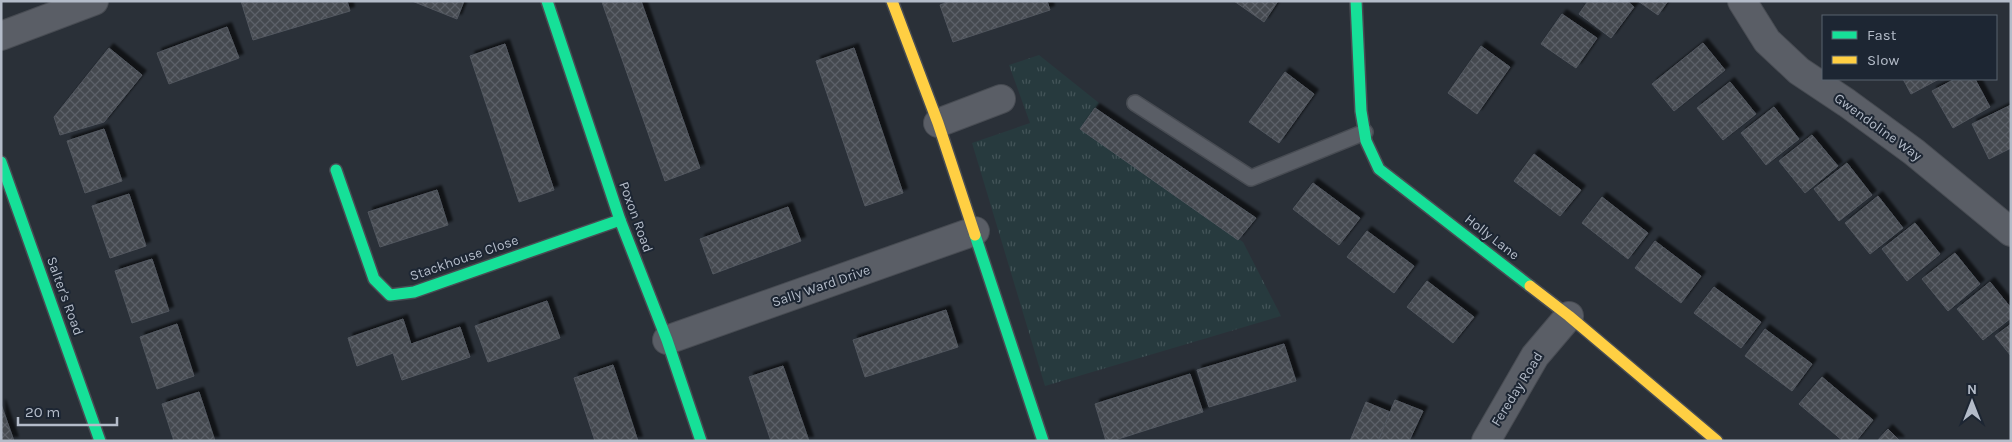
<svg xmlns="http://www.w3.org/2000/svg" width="2012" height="442" font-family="Karla,sans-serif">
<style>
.grass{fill:url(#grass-tufts)}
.building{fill:url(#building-cross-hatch);stroke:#52575f;filter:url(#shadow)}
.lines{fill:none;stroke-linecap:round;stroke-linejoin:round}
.lane-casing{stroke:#484c53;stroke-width:18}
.street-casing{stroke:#484c53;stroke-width:30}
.fast-casing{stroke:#484c53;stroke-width:14}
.slow-casing{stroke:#484c53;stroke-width:14}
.lane{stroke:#5a5e66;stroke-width:15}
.street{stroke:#5a5e66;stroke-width:28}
.fast{stroke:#16e098;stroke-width:11}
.slow{stroke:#ffcf43;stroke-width:11}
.labels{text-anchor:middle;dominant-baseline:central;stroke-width:4;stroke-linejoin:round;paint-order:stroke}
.street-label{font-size:14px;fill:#b4bcc9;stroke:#1d2633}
</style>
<defs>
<pattern id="grass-tufts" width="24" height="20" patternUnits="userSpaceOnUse" patternTransform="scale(1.25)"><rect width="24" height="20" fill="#273a3e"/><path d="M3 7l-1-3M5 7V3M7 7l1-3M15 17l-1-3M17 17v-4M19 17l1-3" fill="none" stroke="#445559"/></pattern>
<pattern id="building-cross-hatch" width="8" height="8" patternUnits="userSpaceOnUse" patternTransform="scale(1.25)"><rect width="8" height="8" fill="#444950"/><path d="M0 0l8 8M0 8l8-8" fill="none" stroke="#5d6168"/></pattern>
<filter id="shadow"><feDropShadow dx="4.5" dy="-4.5" stdDeviation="1" flood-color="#0009"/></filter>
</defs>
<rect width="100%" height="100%" fill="#2a3038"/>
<!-- grass -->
<polygon class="grass" points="1039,55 1099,103 1080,129 1243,242 1281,316 1045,386 972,143 1030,123 1009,65"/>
<!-- building -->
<g class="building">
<polygon points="241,1 347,1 350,11 253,40"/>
<polygon points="412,1 464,1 457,19"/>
<polygon points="641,1 700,168 665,181 602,2"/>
<polygon points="950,1 1047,1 1050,10 953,42 940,5"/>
<polygon points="1234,1 1278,1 1264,22"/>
<polygon points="1588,1 1627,1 1634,7 1611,38 1579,14"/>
<polygon points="1638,1 1668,1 1658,15"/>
<polygon points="1562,14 1597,38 1576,68 1541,44"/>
<polygon points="227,27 239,58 169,84 157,53"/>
<polygon points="1703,43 1725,70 1674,111 1652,84"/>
<polygon points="505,44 554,190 519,202 470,56"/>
<polygon points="1481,46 1510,67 1477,114 1448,93"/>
<polygon points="109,48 142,75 104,122 60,135 54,117"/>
<polygon points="854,48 903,193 865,206 816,61"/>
<polygon points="1285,72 1314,94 1279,143 1249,122"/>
<polygon points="1903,79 1939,79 1911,94"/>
<polygon points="1955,79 1975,79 1990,107 1953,128 1932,91"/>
<polygon points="1730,82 1756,114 1723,140 1697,108"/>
<polygon points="2011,105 2011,148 1989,159 1972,124"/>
<polygon points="1774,107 1799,139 1766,165 1741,133"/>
<polygon points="1095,108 1256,218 1238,240 1080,129"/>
<polygon points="104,129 122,181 85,193 67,141"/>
<polygon points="1812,135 1838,166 1805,193 1779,161"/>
<polygon points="1534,154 1581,190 1560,216 1514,181"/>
<polygon points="1847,163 1872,195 1839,221 1814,189"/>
<polygon points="1313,183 1360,218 1339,245 1293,209"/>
<polygon points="437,190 448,225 380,247 368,212"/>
<polygon points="129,194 146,246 110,258 92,206"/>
<polygon points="1878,196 1903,228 1870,254 1845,223"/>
<polygon points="1602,197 1648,233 1628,259 1582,223"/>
<polygon points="788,207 801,241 713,274 700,239"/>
<polygon points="1915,223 1940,254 1907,281 1882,249"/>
<polygon points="1367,231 1414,266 1394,293 1347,257"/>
<polygon points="1655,241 1701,276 1681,303 1635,268"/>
<polygon points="1955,253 1980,284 1948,311 1922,279"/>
<polygon points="152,259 169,311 132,323 115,271"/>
<polygon points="1427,281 1474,317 1453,343 1407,307"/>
<polygon points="1990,282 2011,308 2011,318 1983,340 1957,309"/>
<polygon points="1714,287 1761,322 1741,348 1694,313"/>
<polygon points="547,301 560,338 488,362 475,326"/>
<polygon points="946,310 958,347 865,377 853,340"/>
<polygon points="403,319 411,344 460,327 470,357 402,380 393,353 357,366 348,338"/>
<polygon points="177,324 194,376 157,389 140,337"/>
<polygon points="2011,324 2011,356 1995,336"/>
<polygon points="1765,329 1812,364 1792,391 1745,356"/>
<polygon points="1284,344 1296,381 1209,407 1197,370"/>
<polygon points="613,365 638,441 595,441 574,378"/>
<polygon points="783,366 809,441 771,441 749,377"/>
<polygon points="1190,374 1203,412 1112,441 1106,441 1095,404"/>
<polygon points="1822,377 1873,420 1856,441 1843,441 1799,404"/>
<polygon points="199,392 215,441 174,441 162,404"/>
<polygon points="1395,400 1423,411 1409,441 1378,441"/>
<polygon points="1366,402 1390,412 1378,441 1350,441"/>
<polygon points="1,404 14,441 1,441"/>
<polygon points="1888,429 1900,441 1877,441"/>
</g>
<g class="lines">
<!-- lane casing -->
<g class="lane-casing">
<polyline id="lane" points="1135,103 1251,178 1365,132"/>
</g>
<!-- street casing -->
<g class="street-casing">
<g id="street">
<polyline points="1742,1 1767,41 1799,71 1847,103 1914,152 2011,232"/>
<polyline points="1,36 94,1"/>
<polyline points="938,123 1001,99"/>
<polyline points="667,340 975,231"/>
<polyline points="1486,441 1535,356 1569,316"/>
</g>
</g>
<!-- fast casing -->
<g class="fast-casing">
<g id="fast">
<polyline points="547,1 620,220 667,340 701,441"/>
<polyline points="1356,1 1361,111 1366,141 1379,169 1530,286"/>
<polyline points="1,162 100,441"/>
<polyline points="336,170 374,279 390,295 414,292 620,220"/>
<polyline points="975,235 1043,441"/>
</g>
</g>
<!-- slow casing -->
<g class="slow-casing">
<g id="slow">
<polyline points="892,1 938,123 975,235"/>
<polyline points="1530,286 1569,316 1717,441"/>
</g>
</g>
<!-- lane -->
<use href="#lane" class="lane"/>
<!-- street -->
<use href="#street" class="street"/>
<!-- fast -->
<use href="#fast" class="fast"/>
<!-- slow -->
<use href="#slow" class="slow"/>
</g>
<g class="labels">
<!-- street labels -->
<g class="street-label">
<text transform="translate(1878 127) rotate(36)">Gwendoline Way</text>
<text transform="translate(636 217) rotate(70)">Poxon Road</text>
<text transform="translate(1492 237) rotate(38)">Holly Lane</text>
<text transform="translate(464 258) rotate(-19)">Stackhouse Close</text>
<text transform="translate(821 286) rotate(-19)">Sally Ward Drive</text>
<text transform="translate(65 296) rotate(70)">Salter's Road</text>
<text transform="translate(1517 389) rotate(-58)">Fereday Road</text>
</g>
</g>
<!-- border -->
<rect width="2012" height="442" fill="none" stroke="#b4bcc9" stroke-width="5"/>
<!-- legend -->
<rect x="1822" y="15" width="175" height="65" fill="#1d2633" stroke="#59626f"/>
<rect x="1832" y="31" width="25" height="8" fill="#16e098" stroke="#59626f"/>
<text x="1867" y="40" font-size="15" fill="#b4bcc9">Fast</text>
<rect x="1832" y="56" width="25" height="8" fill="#ffcf43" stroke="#59626f"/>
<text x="1867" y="65" font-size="15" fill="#b4bcc9">Slow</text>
<!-- north arrow -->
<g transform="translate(1972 402)" stroke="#1d2633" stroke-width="4" paint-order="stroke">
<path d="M0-4L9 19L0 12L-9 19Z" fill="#b4bcc9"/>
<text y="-8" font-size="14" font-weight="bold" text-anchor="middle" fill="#b4bcc9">N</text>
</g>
<!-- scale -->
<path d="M18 417v8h99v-8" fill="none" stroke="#b4bcc9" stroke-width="2.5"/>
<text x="25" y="417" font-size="15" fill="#b4bcc9" stroke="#1d2633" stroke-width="4" paint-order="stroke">20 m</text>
</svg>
